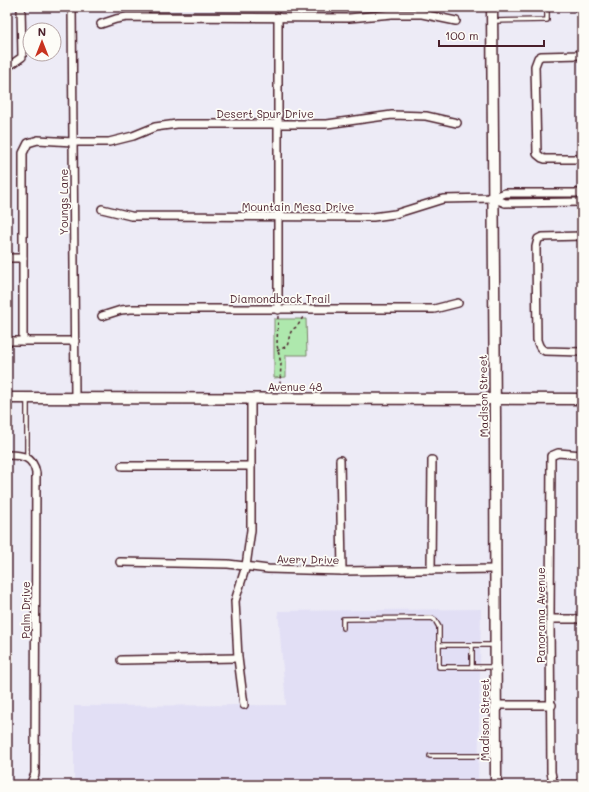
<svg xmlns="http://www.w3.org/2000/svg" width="589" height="792" font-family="Mali,sans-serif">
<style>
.built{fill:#e2dff5}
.park{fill:#aee8ad;stroke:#7c846c}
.building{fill:#c8c2f4;stroke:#4a1f2b}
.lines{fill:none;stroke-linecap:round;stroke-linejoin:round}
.lane-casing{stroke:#4a1f2b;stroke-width:6}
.street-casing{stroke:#4a1f2b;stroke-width:10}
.secondary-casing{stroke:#4a1f2b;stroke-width:13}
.path{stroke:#4a1f2b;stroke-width:1.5;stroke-dasharray:3 3;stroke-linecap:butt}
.lane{stroke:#fdfcf7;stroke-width:3.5}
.street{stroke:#fdfcf7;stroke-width:7}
.secondary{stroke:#fdfcf7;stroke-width:10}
.labels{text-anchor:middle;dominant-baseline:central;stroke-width:3.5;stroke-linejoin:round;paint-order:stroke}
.street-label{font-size:11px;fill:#4a1f2b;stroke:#fdfcf7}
</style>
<rect width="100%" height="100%" fill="#edebf6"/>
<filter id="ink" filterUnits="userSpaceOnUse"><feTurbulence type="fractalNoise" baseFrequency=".025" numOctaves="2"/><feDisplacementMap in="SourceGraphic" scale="8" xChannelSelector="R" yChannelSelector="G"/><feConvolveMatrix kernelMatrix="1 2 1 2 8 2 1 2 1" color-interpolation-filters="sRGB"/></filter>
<g filter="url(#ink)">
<!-- built -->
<polygon class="built" points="481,609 478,785 74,785 74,706 286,705 278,611"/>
<!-- park -->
<polygon class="park" points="274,319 306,319 307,355 286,355 286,377 274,378"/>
<!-- building -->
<polygon class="building" points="570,7 582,7 582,15 581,16"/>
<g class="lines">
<!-- lane casing -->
<g class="lane-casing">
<g id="lane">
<polyline points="494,21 547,20 547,7"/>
<polyline points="27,400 27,457"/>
<polyline points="343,628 343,619 432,618 435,620 439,627 439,667 494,667"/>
<polyline points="439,645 494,645"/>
<polyline points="472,667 472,645"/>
<polyline points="430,756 495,756"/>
</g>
</g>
<!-- street casing -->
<g class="street-casing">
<g id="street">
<polyline points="72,7 75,398"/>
<polyline points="278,17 278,310"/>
<polyline points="101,24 116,19 127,17 349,18 392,14 422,14 456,21"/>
<polyline points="582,55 541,56 538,58 535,66 537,154 542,158 545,159 582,159"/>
<polyline points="7,64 12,64 22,57 21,7"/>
<polyline points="493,198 505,203 582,202"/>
<polyline points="102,209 131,216 373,217 395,214 443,199 493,198 505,193 582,193"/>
<path d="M582 236 542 237 538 239 536 247 537 340C539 346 540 349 545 351L582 352"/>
<polyline points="7,258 23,258"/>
<polyline points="102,316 121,310 131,309 434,309 458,303"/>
<polyline points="7,341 75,341"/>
<polyline points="23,341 23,153 28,143 38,140 73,142 109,142 133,136 155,127 177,124 327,124 392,115 426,116 457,123"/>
<path d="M7 455C22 455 33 456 36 473L35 767V774L30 785"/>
<polyline points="582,455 558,453 551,456 550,619 551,772 553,782 561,785 582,785"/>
<polyline points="340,460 342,571"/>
<polyline points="122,466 251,466"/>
<polyline points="120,562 228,564 268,569 342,571 496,569"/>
<polyline points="431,570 432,460"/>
<polyline points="550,619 582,619"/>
<polyline points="121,660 238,658"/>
<polyline points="244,705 238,658 235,601 246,566 251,530 251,398"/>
<polyline points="496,705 552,705"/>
</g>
</g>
<!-- secondary casing -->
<g class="secondary-casing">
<g id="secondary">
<polyline points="492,7 495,417 496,785"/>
<polyline points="7,398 582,399"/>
</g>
</g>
<!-- path -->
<g class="path">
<polyline points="278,316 277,345 281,364 280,383"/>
<path d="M277 351 287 346C290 339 288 330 297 327L303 317"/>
</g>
<!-- lane -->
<use href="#lane" class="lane"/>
<!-- street -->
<use href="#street" class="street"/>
<!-- secondary -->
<use href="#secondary" class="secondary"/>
</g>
</g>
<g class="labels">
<!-- street labels -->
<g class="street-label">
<text x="265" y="113">Desert Spur Drive</text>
<text transform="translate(63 202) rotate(-90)">Youngs Lane</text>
<text x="298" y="206">Mountain Mesa Drive</text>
<text x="280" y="298">Diamondback Trail</text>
<text x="295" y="386">Avenue 48</text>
<text transform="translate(483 396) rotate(-91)">Madison Street</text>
<text transform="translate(308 559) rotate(1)">Avery Drive</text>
<text transform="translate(25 610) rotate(-90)">Palm Drive</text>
<text transform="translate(540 615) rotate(-90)">Panorama Avenue</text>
<text transform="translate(484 720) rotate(-90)">Madison Street</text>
</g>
</g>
<!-- margin -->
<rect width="589" height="792" fill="none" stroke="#fdfcf7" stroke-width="24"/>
<rect x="12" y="12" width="565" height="768" fill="none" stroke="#4a1f2b" stroke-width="1.5" filter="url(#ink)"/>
<!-- north arrow -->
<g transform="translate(42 42)"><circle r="19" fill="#fdfcf7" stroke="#b5a4a5"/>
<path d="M0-3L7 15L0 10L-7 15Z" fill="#c8321e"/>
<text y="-6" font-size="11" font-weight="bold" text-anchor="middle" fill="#4a1f2b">N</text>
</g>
<!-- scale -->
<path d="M439 40v6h105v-6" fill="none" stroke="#4a1f2b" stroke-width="2"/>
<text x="445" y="40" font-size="12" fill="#4a1f2b" stroke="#fdfcf7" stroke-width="3" paint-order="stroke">100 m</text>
</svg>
